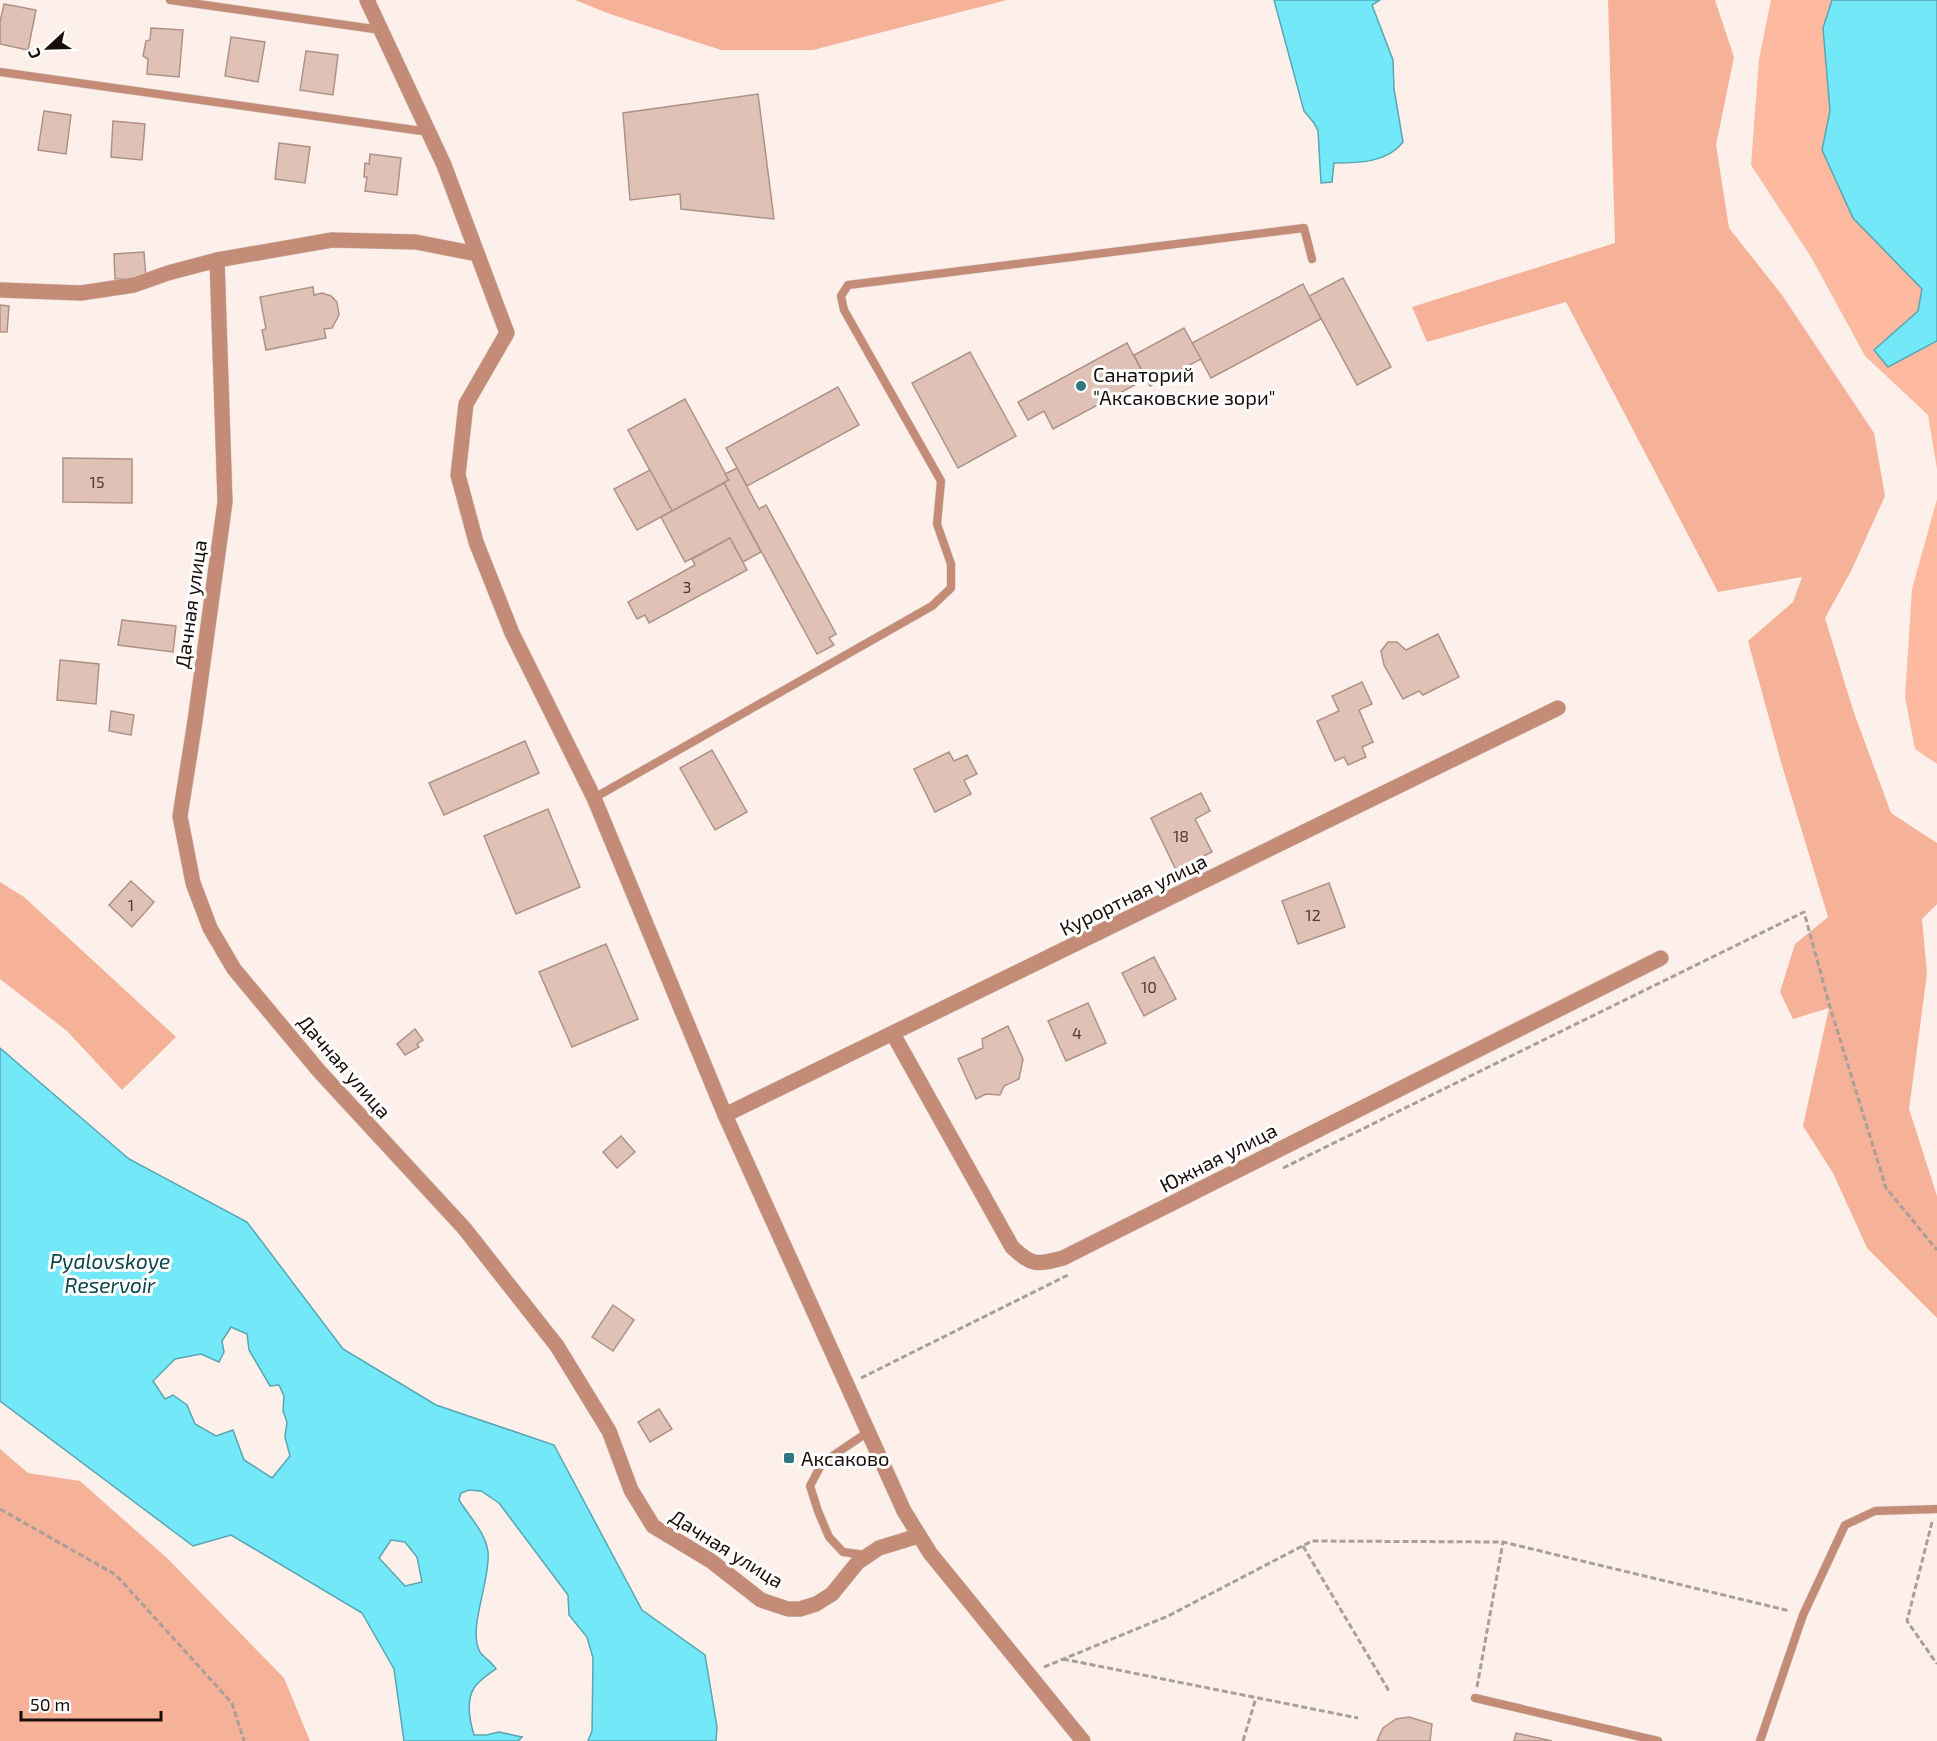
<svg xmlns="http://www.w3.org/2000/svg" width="1937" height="1741" font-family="'Exo 2',sans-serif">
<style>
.green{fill:#fdbaa0}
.forest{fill:#f5b298}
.water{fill:#73e8f9;stroke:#58a6b1;stroke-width:1.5;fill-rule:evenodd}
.building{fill:#e0c1b5;stroke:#af9286;stroke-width:1.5}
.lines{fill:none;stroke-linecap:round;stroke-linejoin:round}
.lane-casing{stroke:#d8ccc6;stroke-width:9}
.street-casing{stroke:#d8ccc6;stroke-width:16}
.path{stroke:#aa9e98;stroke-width:3;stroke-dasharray:6 3;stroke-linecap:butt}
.lane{stroke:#c48c76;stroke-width:8}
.street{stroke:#c48c76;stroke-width:15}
.poi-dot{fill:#307782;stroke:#fff;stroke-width:2}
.labels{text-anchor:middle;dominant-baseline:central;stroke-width:6;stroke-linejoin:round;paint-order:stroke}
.number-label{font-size:16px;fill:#4a3a34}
.poi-label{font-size:20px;fill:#180d09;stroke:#fff;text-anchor:start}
.street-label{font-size:20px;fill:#180d09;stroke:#fff}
.water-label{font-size:21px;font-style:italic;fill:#0e454c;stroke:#fff}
</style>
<rect width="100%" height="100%" fill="#fdf0ea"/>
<!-- green -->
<g class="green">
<polygon points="1771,0 1832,0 1823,28 1830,111 1822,150 1853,218 1922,289 1918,311 1874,350 1888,367 1937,342 1937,469 1928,415 1865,356 1811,257 1751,165 1759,59"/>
<polygon points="1937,499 1937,764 1915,749 1905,697 1912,589"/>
</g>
<!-- forest -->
<g class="forest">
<polygon points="575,0 1007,0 813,50 721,50 610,14"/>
<polygon points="1608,0 1715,0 1734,57 1716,145 1729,228 1782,295 1874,433 1885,496 1852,569 1825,618 1853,710 1891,813 1937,843 1937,904 1922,919 1927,974 1909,1109 1937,1196 1937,1318 1867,1248 1833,1173 1803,1126 1829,1008 1793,1019 1780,992 1795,944 1828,917 1781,762 1748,641 1793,602 1802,577 1718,592 1566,302 1427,342 1412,307 1615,243"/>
<polygon points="0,882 24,897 176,1037 122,1090 67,1031 0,979"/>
<polygon points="0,1449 28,1473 80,1481 168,1559 284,1678 310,1741 0,1741"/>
</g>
<!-- water -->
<g class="water">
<path d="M1274 0H1380L1372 5 1393 60 1394 89 1403 142C1387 163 1358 163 1334 163L1332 182 1321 183 1318 131 1314 123 1304 111Z"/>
<polygon points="1832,0 1937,0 1937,341 1888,367 1874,350 1918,311 1922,289 1853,218 1822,150 1830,111 1823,28"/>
<path d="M0 1048 129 1159 247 1222 343 1349 436 1405 554 1445 642 1610 705 1655 717 1727 716 1741H588L592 1731 593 1658 587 1637 569 1615 568 1595 499 1503 481 1491 469 1490 461 1493 459 1500C468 1515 486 1533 488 1552 491 1580 467 1629 480 1652 484 1658 491 1661 496 1669 489 1674 478 1681 474 1688 466 1701 470 1722 474 1735H486L499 1732 522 1737 518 1741H404L394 1669 362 1613 231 1535 193 1546 0 1401ZM231 1327 247 1334 249 1350 270 1386 279 1385 284 1396 283 1411 287 1422 285 1437 290 1456 272 1478 244 1460 233 1430 216 1436 195 1424 187 1405 173 1395 165 1399 153 1381 175 1359 201 1354 219 1362 224 1352 222 1341ZM391 1540 405 1542 417 1557 422 1582 405 1586 379 1558Z"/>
</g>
<!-- building -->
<g class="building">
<polygon points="4,4 36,10 28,50 0,44 0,22"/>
<polygon points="151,28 183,30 179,77 147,74 148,59 143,56 146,41 150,40"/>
<polygon points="231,37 265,42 258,82 225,76"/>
<polygon points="306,51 338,55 333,95 300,90"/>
<polygon points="758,94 774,219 681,209 680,194 630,200 623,113"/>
<polygon points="44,111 71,115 66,154 38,150"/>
<polygon points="113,121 145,124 142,160 111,157"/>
<polygon points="279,143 310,147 305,183 275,179"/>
<polygon points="370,154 401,158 397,195 365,191 367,177 364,177 365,163 369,164"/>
<polygon points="144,252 146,278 115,279 114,254"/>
<polygon points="1343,278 1391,367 1357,385 1309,296"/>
<polygon points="1303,284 1321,319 1211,378 1192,343"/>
<polygon points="313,287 314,295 322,293 331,296 337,302 339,315 332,328 324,329 326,338 266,350 262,330 266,329 260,297"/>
<polygon points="0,305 9,306 7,332 0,332"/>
<polygon points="1184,328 1201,359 1150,386 1134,355"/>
<polygon points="1127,343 1146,379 1053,429 1044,411 1028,420 1018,402"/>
<polygon points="970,352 1016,436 958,468 912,383"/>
<polygon points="838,387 859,425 747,486 726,448"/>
<polygon points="685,399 729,480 672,511 628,430"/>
<polygon points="63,458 132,459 132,503 63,502"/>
<polygon points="737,468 759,509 766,505 836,634 829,638 834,645 817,654 724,483 729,480 725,474"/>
<polygon points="650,470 672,511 637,530 614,489"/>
<polygon points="724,483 761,552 743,562 730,538 685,562 661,517"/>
<polygon points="730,538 747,570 649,623 645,615 637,619 628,602 695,565 692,559"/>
<polygon points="122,620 176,626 173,652 118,645"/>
<polygon points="1438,634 1459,677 1423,695 1419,691 1403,699 1384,665 1381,651 1388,642 1397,642 1406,650"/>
<polygon points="60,660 99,664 96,704 57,700"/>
<polygon points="1362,682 1372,704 1359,710 1373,742 1362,747 1366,757 1348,765 1344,757 1335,761 1317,721 1339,711 1332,696"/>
<polygon points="111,711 134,715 131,735 109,731"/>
<polygon points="525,741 539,773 444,815 429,783"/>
<polygon points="712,750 747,812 715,830 680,768"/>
<polygon points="949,752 954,761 967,755 977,774 964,780 971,794 935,812 914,769"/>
<polygon points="1201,793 1210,811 1195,819 1212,852 1176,870 1151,818"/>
<polygon points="548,809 580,887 516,914 484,836"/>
<polygon points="131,881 154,902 132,927 109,905"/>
<polygon points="1329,883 1345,927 1298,944 1282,901"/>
<polygon points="606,944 638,1019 572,1047 539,972"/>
<polygon points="1154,957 1176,999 1144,1016 1122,973"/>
<polygon points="1088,1003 1106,1043 1066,1061 1048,1021"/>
<polygon points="1008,1026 1023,1059 1019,1079 1004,1086 1000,1095 986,1094 976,1099 958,1059 983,1048 982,1039"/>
<polygon points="415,1029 423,1040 417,1044 419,1047 405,1055 397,1044"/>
<polygon points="621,1136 635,1152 617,1168 603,1152"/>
<polygon points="613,1305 634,1320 613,1351 592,1337"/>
<polygon points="659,1409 672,1429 650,1442 638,1422"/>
<polygon points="1409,1717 1432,1724 1430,1741 1377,1741 1383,1728 1396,1719"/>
<polygon points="1516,1733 1552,1741 1514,1741"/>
</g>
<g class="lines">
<!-- lane casing -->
<g class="lane-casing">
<g id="lane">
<polyline points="170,0 381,30"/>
<polyline points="0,72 429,132"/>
<polyline points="594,798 932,606 951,588 951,564 937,524 941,481 844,310 841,296 848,285 1304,228 1312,259"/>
<polyline points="865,1555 843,1552 829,1537 818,1511 810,1486 822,1463 868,1432"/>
<polyline points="1475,1698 1658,1741"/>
<polyline points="1760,1741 1803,1615 1845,1525 1875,1511 1937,1509"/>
</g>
</g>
<!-- street casing -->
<g class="street-casing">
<g id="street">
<polyline points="367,0 444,165 507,333 466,404 458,475 476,542 512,633 594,798 725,1115 904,1511 930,1553 1083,1741"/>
<polyline points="217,260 225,502 195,721 180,816 193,883 210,928 234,969 319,1071 464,1228 557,1346 609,1431 631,1490 653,1526 711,1561 761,1600 788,1609 800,1609 816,1604 832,1594 858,1562 879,1548 918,1536"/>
<polyline points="0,290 81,293 134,285 168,273 217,260 332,240 416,242 477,254"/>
<path d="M893 1034 1012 1247C1032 1266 1037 1265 1063 1258L1661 958"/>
<polyline points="725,1115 1558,708"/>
</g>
</g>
<!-- path -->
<g class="path">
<polyline points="1283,1168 1804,912 1830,1007 1886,1188 1937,1250"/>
<polyline points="861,1378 1068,1275"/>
<polyline points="0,1509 116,1575 232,1703 244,1741"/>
<polyline points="1932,1522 1907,1621 1937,1664"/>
<polyline points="1303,1546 1389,1691"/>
<polyline points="1063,1659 1358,1718"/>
<polyline points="1044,1667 1168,1616 1312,1541 1503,1542 1790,1611"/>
<polyline points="1477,1687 1503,1542"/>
<polyline points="1243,1741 1256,1698"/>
</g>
<!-- lane -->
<use href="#lane" class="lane"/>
<!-- street -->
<use href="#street" class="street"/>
</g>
<!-- markers -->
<g class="poi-dot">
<circle cx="1081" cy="386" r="6"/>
<rect x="783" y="1452" width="12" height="12" rx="3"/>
</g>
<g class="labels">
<!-- number labels -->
<g class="number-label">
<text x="97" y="481">15</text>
<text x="687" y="586">3</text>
<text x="1181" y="835">18</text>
<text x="131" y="904">1</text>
<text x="1313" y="914">12</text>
<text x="1149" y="986">10</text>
<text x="1077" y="1032">4</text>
</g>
<!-- poi labels -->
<g class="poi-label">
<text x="1093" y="374">Санаторий<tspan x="1093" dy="23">"Аксаковские зори"</tspan></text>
<text x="801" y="1458">Аксаково</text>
</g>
<!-- street labels -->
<g class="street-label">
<text transform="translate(190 604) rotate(-82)">Дачная улица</text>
<text transform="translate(1133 894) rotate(-26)">Курортная улица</text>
<text transform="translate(345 1066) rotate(49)">Дачная улица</text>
<text transform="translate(1218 1157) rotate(-27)">Южная улица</text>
<text transform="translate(727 1548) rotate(32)">Дачная улица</text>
</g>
<!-- water labels -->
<g class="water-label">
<text x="110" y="1260">Pyalovskoye<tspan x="110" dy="24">Reservoir</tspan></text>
</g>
</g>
<!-- north arrow -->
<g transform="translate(48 48) rotate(248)" stroke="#ffffff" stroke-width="4.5" paint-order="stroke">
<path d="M0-4.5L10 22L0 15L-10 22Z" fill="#180d09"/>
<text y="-9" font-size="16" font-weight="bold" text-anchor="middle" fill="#180d09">С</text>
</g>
<!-- scale -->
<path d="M21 1711v9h140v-9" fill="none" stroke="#180d09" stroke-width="3"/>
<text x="30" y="1711" font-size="18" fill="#180d09" stroke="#ffffff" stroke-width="4.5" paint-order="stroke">50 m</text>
</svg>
